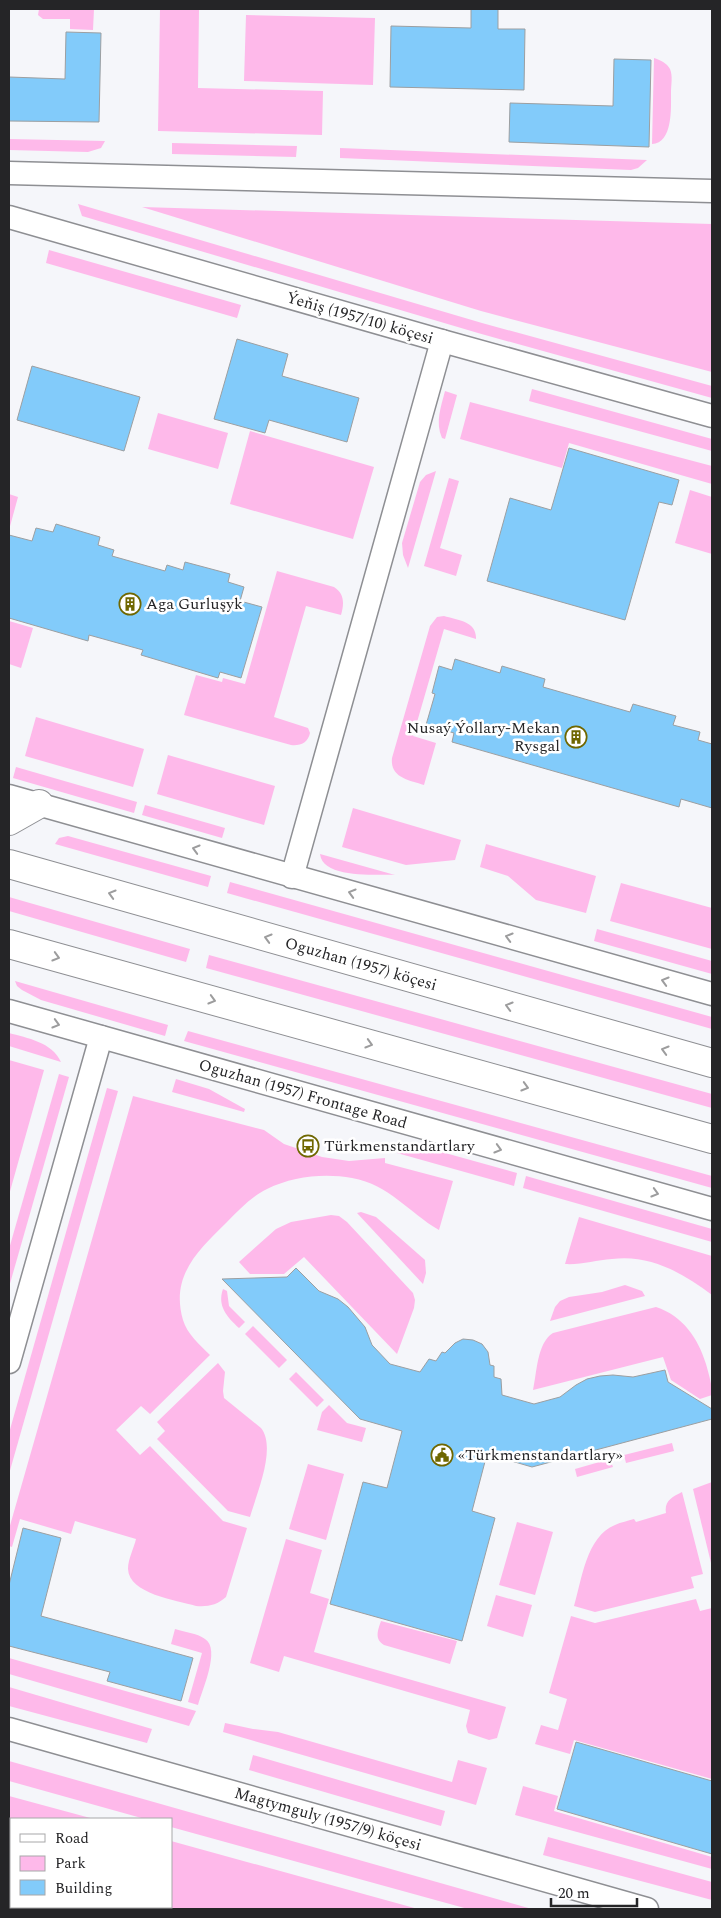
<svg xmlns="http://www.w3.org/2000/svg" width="721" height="1918" font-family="Spectral,serif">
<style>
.green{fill:#feb9ea}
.building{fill:#82cbfa;stroke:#9c9fa1}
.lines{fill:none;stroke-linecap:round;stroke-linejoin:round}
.street-casing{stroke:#8e8f93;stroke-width:25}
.secondary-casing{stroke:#8e8f93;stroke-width:30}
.street{stroke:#fff;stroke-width:22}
.secondary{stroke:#fff;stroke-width:28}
.oneway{stroke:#9d9d9e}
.labels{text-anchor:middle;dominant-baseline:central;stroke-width:5;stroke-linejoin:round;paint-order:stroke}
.street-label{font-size:16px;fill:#252527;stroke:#fff}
.poi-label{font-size:16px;fill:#252527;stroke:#fff;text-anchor:start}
</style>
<rect width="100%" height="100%" fill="#f5f6fa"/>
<!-- green -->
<g class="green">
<polygon points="39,9 94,9 93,30 70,29 70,19 43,19 38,15"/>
<polygon points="160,9 199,9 198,88 323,91 322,135 158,131"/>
<polygon points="246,15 375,18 373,85 244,81"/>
<path d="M654 58C660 60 667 63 670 69 673 76 671 85 671 93 671 108 673 143 652 144Z"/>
<polygon points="9,139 105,141 101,148 88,152 9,150"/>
<polygon points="172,143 297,146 296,157 172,154"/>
<polygon points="340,148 647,160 638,168 631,170 340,158"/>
<polygon points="78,204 482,323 712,386 712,398 478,333 82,216"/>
<polygon points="142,207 712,224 712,372 481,311"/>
<polygon points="49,250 241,305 237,318 46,263"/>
<polygon points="532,389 712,439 712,451 529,401"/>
<path d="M445 391 457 395 445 439 442 438C435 422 441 407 445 391Z"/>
<polygon points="470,402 712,466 712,484 569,443 562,468 460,439"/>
<polygon points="158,413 228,433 218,469 148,449"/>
<polygon points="250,431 374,467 353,539 230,504"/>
<polygon points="436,471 408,568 403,555 402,543 420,482 426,475"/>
<polygon points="449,478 459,481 440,548 462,555 456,576 424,566"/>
<polygon points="690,490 712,497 712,554 675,543"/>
<polygon points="9,494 18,497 9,530"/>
<path d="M277 571 334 587C345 594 344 604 341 615L306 606 274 717 308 728 310 733C308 743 300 746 291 745L184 715 196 675 222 682 223 678 245 684Z"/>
<path d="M444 616C457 620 477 621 476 639L444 629 413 736 436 743 424 785C409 780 390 778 392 758L430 626 437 617Z"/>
<polygon points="9,621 33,628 21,668 9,664"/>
<polygon points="36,717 144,749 133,787 25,756"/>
<polygon points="168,755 275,786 264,825 157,794"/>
<polygon points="16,767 137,802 134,813 13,778"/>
<polygon points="145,805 225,828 222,838 142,815"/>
<polygon points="353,808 461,840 455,860 406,865 342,847"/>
<polygon points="68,836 211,876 208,887 55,844 59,838"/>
<polygon points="486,844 596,876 586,913 536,900 508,876 480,867"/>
<path d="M320 854 395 875C375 874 323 879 320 854Z"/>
<polygon points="230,882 712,1017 712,1029 227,893"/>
<polygon points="621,883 712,908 712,949 610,921"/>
<polygon points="9,897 190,949 186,962 9,911"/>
<polygon points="597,929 712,961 712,974 594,941"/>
<polygon points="209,955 712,1094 712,1108 206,968"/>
<polygon points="15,981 168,1025 165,1036 41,1000 22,990 17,986"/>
<polygon points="188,1031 712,1176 712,1188 184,1041"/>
<path d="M9 1033C27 1038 52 1042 61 1062L9 1046Z"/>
<polygon points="9,1060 44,1070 9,1195"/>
<polygon points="59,1074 69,1077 9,1287 9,1249"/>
<polygon points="176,1079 209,1089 245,1109 244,1112 172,1092"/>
<polygon points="107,1088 118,1091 9,1474 9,1433"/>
<path d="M133 1096 264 1130 284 1144 322 1157 349 1161 385 1158V1163L453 1181 439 1230C408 1212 390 1185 352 1178 325 1173 293 1176 267 1189 251 1197 239 1210 227 1222 199 1250 170 1275 183 1320 187 1334 200 1345 210 1355L150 1414 141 1406 116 1430 140 1455 150 1446 223 1521 247 1528 226 1597C217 1605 208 1607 196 1606 176 1600 129 1594 128 1569 128 1559 134 1548 136 1539L75 1521 71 1534 20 1519 12 1547 9 1546V1529Z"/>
<polygon points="398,1150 438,1151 517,1173 514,1186 397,1153"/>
<polygon points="526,1176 712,1229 712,1242 523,1188"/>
<polygon points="361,1212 376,1217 425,1260 426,1273 423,1284 357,1213"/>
<polygon points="331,1215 339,1216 347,1222 413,1293 415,1300 414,1308 397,1354 304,1257 284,1274 250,1274 239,1262 276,1229 291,1222"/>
<path d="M579 1217 712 1256V1295C683 1273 650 1254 612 1259 596 1260 581 1265 565 1264Z"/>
<polygon points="625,1285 642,1291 645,1296 550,1321 555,1307 560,1301 569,1297 602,1292"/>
<path d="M223 1289 227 1291 229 1306 245 1322 239 1328C227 1317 217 1306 223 1289Z"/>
<path d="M656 1307C683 1316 698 1338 706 1364 709 1375 712 1384 712 1395L700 1399 671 1380 663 1357 533 1390C537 1372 537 1343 553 1333Z"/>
<polygon points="253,1326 287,1360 279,1368 245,1334"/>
<path d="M218 1363 225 1372 223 1391 224 1398 261 1428C277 1448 256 1495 250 1517L228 1511 157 1439 165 1431 157 1422Z"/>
<polygon points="296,1372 324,1400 317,1407 289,1379"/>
<polygon points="329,1405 347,1423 366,1428 362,1442 317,1430 322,1412"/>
<polygon points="672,1443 674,1451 626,1463 624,1455"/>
<polygon points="610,1459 613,1467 577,1477 575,1469"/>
<polygon points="308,1464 344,1474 326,1540 289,1529"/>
<polygon points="712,1482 712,1567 693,1489"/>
<path d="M682 1492 703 1574 691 1577 694 1588 595 1612 574 1606C582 1579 586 1537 615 1525 621 1522 628 1521 634 1519L636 1522 666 1513C664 1501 672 1497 682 1492Z"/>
<polygon points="517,1522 553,1532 535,1595 499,1585"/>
<polygon points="286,1539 322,1550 310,1593 329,1599 314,1652 506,1707 497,1738 489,1740 468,1733 466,1726 470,1710 284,1656 279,1672 250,1663"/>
<polygon points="496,1595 532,1605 523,1637 487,1626"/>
<polygon points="696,1599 700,1611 712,1608 712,1779 574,1740 570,1754 535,1744 541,1725 558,1730 567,1699 549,1693 571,1616 595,1623"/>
<path d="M381 1621 457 1641 450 1664 384 1645C374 1639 378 1630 381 1621Z"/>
<path d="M175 1629C184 1632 197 1633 205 1639 221 1649 202 1690 198 1705L188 1702 202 1653 171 1644Z"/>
<polygon points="9,1658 196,1711 189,1726 9,1674"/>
<polygon points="9,1687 152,1729 147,1743 9,1706"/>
<polygon points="225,1723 253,1729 278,1732 452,1782 458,1760 487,1768 476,1805 223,1732"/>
<polygon points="253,1755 445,1811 441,1826 249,1770"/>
<polygon points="9,1761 532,1909 468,1909 171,1827 171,1819 145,1819 9,1781"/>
<polygon points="523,1786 558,1796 554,1811 712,1857 712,1869 515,1815"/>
<polygon points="9,1796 94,1819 11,1819 11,1907 171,1907 171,1841 418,1909 9,1909"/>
<polygon points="548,1837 712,1882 712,1900 543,1855"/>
</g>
<!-- building -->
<g class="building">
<polygon points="471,9 498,9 498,29 525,29 524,90 390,87 391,26 471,28"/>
<polygon points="66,32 101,33 99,122 9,121 9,77 65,79"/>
<polygon points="614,59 651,60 649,147 509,142 510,103 613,106"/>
<polygon points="237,339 288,354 282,376 359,398 347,442 269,420 265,433 214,419"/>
<polygon points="32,366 140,397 124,451 17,420"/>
<polygon points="569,448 679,480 672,505 659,502 625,620 487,581 510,498 551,510"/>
<polygon points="56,524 100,537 98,545 114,550 112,556 165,571 167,565 183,570 185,562 230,574 228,582 244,587 240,601 262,607 241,678 220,672 218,678 141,655 143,650 89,635 88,641 9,618 9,535 32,541 36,528 53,532"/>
<polygon points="455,659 500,673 502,666 545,679 543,687 630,712 633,704 676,716 673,725 700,732 698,740 712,744 712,808 681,799 679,807 452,742 454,733 426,725 435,694 432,693 439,666 452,670"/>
<polygon points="296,1268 319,1291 338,1299 348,1307 365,1327 372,1345 390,1364 420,1372 429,1359 436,1361 442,1352 445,1353 455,1343 463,1339 473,1340 482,1344 488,1352 490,1365 494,1366 494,1377 501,1379 502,1395 534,1404 560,1397 576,1385 587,1379 600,1376 613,1375 633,1377 665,1370 668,1382 712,1409 712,1419 532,1467 487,1454 472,1511 495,1518 462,1641 330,1604 363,1482 387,1488 402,1431 360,1419 222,1279 287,1277"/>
<polygon points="23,1528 61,1538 41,1616 193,1658 181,1701 107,1681 110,1672 9,1646 9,1585"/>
<polygon points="576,1742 712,1781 712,1854 557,1809"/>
</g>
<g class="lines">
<!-- street casing -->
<g class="street-casing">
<g id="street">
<polyline points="9,173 712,191"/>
<polyline points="9,217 442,341 712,416"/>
<polyline points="9,796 712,994"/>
<polyline points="292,877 442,341"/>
<polyline points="9,1011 712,1209"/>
<polyline points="9,1362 101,1037"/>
<polyline points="9,1729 647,1909"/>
</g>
</g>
<!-- secondary casing -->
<g class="secondary-casing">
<g id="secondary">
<polyline points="9,821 39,804"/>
<polyline points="9,864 712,1063"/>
<polyline points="9,944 712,1139"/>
</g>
</g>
<!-- street -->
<use href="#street" class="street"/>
<!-- secondary -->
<use href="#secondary" class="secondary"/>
</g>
<!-- one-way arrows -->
<defs><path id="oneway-chevron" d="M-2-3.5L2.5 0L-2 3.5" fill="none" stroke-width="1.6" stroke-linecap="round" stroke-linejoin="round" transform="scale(1.25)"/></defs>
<g class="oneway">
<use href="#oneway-chevron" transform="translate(196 849) rotate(-164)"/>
<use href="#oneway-chevron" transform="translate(352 893) rotate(-164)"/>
<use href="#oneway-chevron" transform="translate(112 894) rotate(-164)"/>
<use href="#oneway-chevron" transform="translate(509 937) rotate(-164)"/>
<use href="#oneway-chevron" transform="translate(268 938) rotate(-164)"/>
<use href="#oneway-chevron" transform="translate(56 957) rotate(16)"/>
<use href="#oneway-chevron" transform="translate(665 981) rotate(-164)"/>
<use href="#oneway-chevron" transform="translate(212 1000) rotate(16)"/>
<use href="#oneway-chevron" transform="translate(509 1006) rotate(-164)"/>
<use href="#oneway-chevron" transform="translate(56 1024) rotate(16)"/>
<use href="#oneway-chevron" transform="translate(369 1044) rotate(16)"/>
<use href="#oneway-chevron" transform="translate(665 1050) rotate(-164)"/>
<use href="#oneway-chevron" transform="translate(525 1087) rotate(16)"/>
<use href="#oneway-chevron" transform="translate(498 1149) rotate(16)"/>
<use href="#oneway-chevron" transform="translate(655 1193) rotate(16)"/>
</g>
<!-- icons -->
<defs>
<g id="building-ring" transform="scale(1.125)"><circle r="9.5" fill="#fff" stroke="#6f6700" stroke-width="1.5"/><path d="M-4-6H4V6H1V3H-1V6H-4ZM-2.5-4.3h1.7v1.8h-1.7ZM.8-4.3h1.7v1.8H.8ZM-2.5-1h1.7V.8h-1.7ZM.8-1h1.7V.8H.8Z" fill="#6f6700"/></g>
<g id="bus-ring" transform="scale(1.125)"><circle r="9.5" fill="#fff" stroke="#6f6700" stroke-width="1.5"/><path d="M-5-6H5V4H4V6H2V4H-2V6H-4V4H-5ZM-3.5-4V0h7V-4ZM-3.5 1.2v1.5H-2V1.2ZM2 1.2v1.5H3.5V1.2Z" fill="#6f6700"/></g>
<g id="civic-ring" transform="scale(1.125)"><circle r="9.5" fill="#fff" stroke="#6f6700" stroke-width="1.5"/><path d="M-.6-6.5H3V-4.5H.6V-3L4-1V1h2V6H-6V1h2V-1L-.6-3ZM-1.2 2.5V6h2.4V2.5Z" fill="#6f6700"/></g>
</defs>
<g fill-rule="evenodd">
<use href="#building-ring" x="130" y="604"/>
<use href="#building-ring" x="576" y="737"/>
<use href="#bus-ring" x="308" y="1146"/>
<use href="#civic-ring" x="442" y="1455"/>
</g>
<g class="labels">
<!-- street labels -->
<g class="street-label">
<text transform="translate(360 318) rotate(16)">Ýeňiş (1957/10) köçesi</text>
<text transform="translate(361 964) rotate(16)">Oguzhan (1957) köçesi</text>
<text transform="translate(303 1094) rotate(16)">Oguzhan (1957) Frontage Road</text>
<text transform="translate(328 1819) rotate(16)">Magtymguly (1957/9) köçesi</text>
</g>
<!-- poi labels -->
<g class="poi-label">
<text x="146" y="604">Aga Gurluşyk</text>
<text x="560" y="728" text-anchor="end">Nusaý Ýollary-Mekan<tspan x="560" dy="18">Rysgal</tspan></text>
<text x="324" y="1146">Türkmenstandartlary</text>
<text x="458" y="1455">«Türkmenstandartlary»</text>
</g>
</g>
<!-- border -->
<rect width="721" height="1918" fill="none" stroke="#252527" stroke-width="20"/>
<!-- legend -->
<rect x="10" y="1818" width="162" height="90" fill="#ffffff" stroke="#a8a8a9"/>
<rect x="20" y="1834" width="25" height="8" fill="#ffffff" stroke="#a8a8a9"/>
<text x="55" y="1843" font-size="15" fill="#252527">Road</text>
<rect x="20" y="1856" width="25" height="15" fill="#feb9ea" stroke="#a8a8a9"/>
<text x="55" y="1868" font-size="15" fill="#252527">Park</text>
<rect x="20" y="1880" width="25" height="15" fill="#82cbfa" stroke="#a8a8a9"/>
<text x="55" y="1893" font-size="15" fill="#252527">Building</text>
<!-- scale -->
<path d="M551 1898v8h86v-8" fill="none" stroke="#252527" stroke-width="2.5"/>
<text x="558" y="1898" font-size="15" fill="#252527" stroke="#ffffff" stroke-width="4" paint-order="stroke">20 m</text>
</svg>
